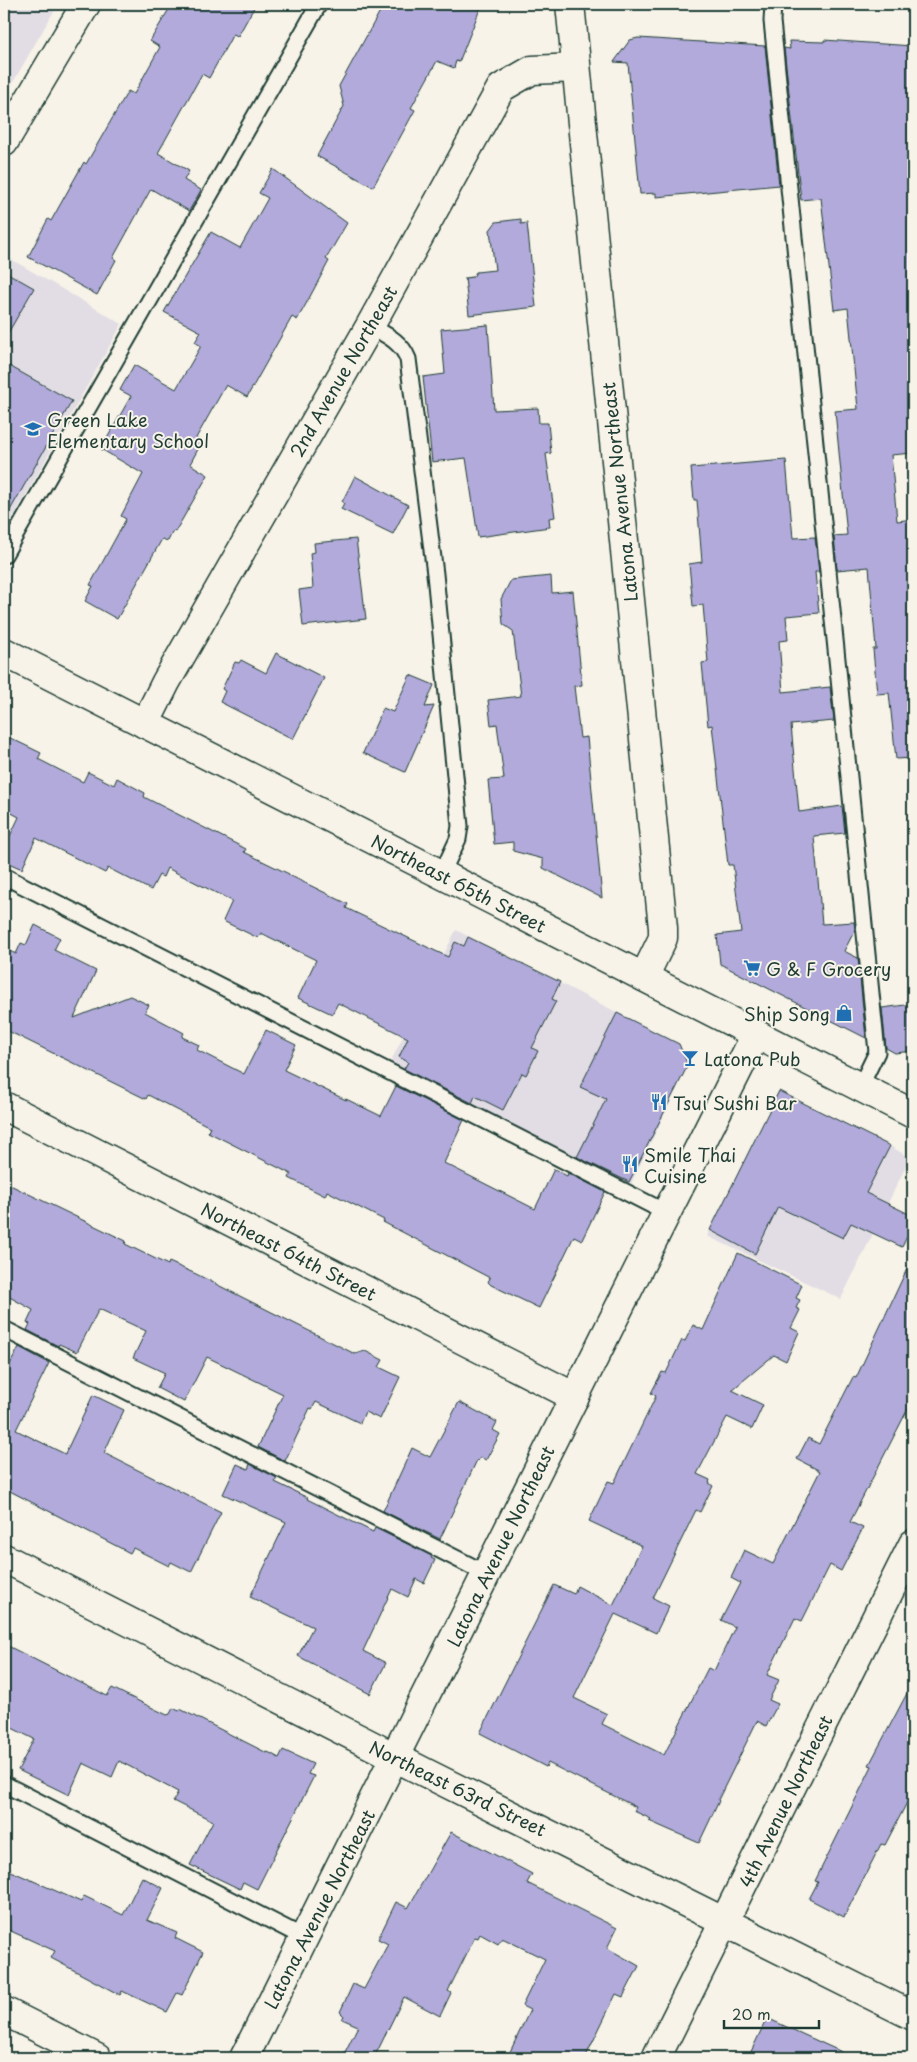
<svg xmlns="http://www.w3.org/2000/svg" width="917" height="2062" font-family="'Playpen Sans',sans-serif">
<style>
.built{fill:#e2dde4}
.building{fill:#b1aadb;stroke:#1f3d34}
.lines{fill:none;stroke-linecap:round;stroke-linejoin:round}
.lane-casing{stroke:#1f3d34;stroke-width:19}
.street-casing{stroke:#1f3d34;stroke-width:31}
.secondary-casing{stroke:#1f3d34;stroke-width:31}
.lane{stroke:#f7f3e8;stroke-width:15}
.street{stroke:#f7f3e8;stroke-width:28}
.secondary{stroke:#f7f3e8;stroke-width:28}
.labels{text-anchor:middle;dominant-baseline:central;stroke-width:4;stroke-linejoin:round;paint-order:stroke}
.street-label{font-size:18px;fill:#1f3d34;stroke:#f7f3e8}
.poi-label{font-size:18px;fill:#1f3d34;stroke:#f7f3e8;text-anchor:start}
</style>
<rect width="100%" height="100%" fill="#f7f3e8"/>
<filter id="ink" filterUnits="userSpaceOnUse"><feTurbulence type="fractalNoise" baseFrequency=".02" numOctaves="2"/><feDisplacementMap in="SourceGraphic" scale="10" xChannelSelector="R" yChannelSelector="G"/><feConvolveMatrix kernelMatrix="1 2 1 2 8 2 1 2 1" color-interpolation-filters="sRGB"/></filter>
<g filter="url(#ink)">
<!-- built -->
<g class="built">
<polygon points="4,4 58,4 4,98"/>
<polygon points="4,255 122,324 4,534"/>
<polygon points="456,930 679,1044 688,1065 630,1186 389,1065"/>
<polygon points="779,1091 890,1146 910,1158 841,1299 707,1236"/>
</g>
<!-- building -->
<g class="building">
<polygon points="172,4 256,4 238,36 233,34 209,78 202,74 158,153 189,171 184,180 201,190 189,211 151,189 113,258 116,260 97,295 28,257 48,219 51,221 84,162 86,164 128,91 134,94 160,47 150,41"/>
<polygon points="384,4 482,4 459,62 456,61 454,68 437,61 411,108 415,110 373,187 317,156 344,106 339,86"/>
<polygon points="638,38 765,46 779,185 656,197 656,193 640,194 628,63 614,62 630,40"/>
<polygon points="824,40 913,46 913,453 891,455 897,521 913,519 913,758 896,759 889,693 877,694 873,649 876,649 869,567 837,570 834,536 847,535 835,411 858,409 848,308 834,310 821,198 801,200 784,48 790,49 789,41 824,42"/>
<polygon points="273,169 347,223 326,259 329,261 306,304 297,320 292,317 247,397 226,385 196,438 202,442 190,464 208,475 175,532 173,531 168,541 162,539 117,619 85,601 93,586 90,585 126,519 121,516 143,474 101,449 131,396 120,390 134,365 176,389 201,346 195,342 201,332 164,312 211,232 240,248 268,198 259,193"/>
<polygon points="521,219 521,224 527,223 536,307 469,315 465,278 473,277 476,272 495,270 490,230 496,222"/>
<polygon points="4,271 34,288 4,340"/>
<polygon points="488,325 494,410 538,408 539,423 548,423 551,453 546,454 555,517 549,518 550,527 478,537 466,458 432,462 423,377 445,374 441,329"/>
<polygon points="4,363 72,401 4,521"/>
<polygon points="786,460 793,538 815,537 819,572 815,572 819,613 786,616 788,640 779,641 783,692 830,687 834,721 791,725 799,812 842,806 845,833 814,836 822,924 854,922 855,930 844,951 858,958 866,1038 720,964 717,935 741,932 733,865 728,865 712,725 708,726 702,663 708,662 703,605 693,606 689,564 702,562 697,500 694,500 691,468"/>
<polygon points="355,476 408,505 393,534 341,509 344,503 342,502"/>
<polygon points="356,539 366,619 303,626 299,590 313,588 310,553 315,552 314,543"/>
<polygon points="551,576 552,593 573,591 582,685 574,686 580,738 587,737 602,898 543,868 543,859 513,851 513,842 494,844 488,780 504,779 497,724 491,725 488,700 521,696 513,631 503,624 501,599 511,580"/>
<polygon points="276,653 324,678 293,739 220,702 225,691 222,689 235,662 239,663 241,660 266,673"/>
<polygon points="410,675 434,685 425,707 434,706 405,772 363,753 383,708 393,712"/>
<polygon points="4,735 41,753 38,759 83,782 88,772 114,785 117,778 145,793 144,797 246,849 244,852 289,874 289,875 348,904 346,908 448,957 455,942 464,946 468,937 560,982 552,999 556,1001 532,1048 538,1051 526,1075 522,1073 503,1110 475,1096 472,1103 404,1069 408,1062 399,1057 408,1038 338,1003 332,1014 298,998 316,960 261,933 258,938 223,921 232,901 167,868 163,877 159,875 151,890 108,868 105,873 36,838 22,869 4,861 4,849 19,817 4,809"/>
<polygon points="35,925 60,938 54,950 96,971 74,1018 130,996 149,1005 145,1012 184,1033 182,1037 199,1045 197,1050 244,1074 266,1030 296,1045 284,1070 346,1100 346,1099 381,1116 396,1086 464,1120 444,1163 535,1209 554,1169 567,1176 568,1173 605,1192 582,1240 574,1236 539,1308 491,1285 488,1282 490,1278 383,1222 384,1220 327,1191 325,1196 289,1178 291,1174 208,1132 210,1127 148,1095 146,1099 4,1029 4,948 16,954 21,943 26,945"/>
<polygon points="913,1004 913,1051 895,1053 886,1048 882,1008"/>
<polygon points="617,1013 679,1044 688,1065 629,1182 577,1157 606,1099 580,1087"/>
<polygon points="779,1091 890,1146 866,1193 913,1216 913,1224 902,1247 851,1223 843,1238 778,1207 755,1254 710,1230"/>
<polygon points="4,1182 126,1241 125,1244 168,1265 169,1262 196,1274 355,1354 365,1351 383,1360 379,1367 400,1377 380,1419 365,1412 360,1423 316,1402 312,1409 310,1408 285,1461 258,1447 283,1394 207,1357 184,1402 157,1388 165,1373 133,1358 146,1331 99,1309 77,1352 59,1344 58,1346 27,1330 30,1324 27,1323 33,1310 4,1294"/>
<polygon points="738,1253 802,1285 796,1298 800,1300 796,1308 800,1310 791,1328 799,1332 786,1361 774,1355 732,1390 763,1405 752,1429 727,1417 697,1474 710,1480 709,1483 713,1486 700,1512 696,1510 653,1598 669,1606 656,1633 615,1614 574,1698 607,1714 602,1724 664,1755 708,1668 714,1671 735,1627 721,1620 740,1583 731,1578 744,1550 773,1564 820,1471 797,1459 808,1438 819,1444 853,1377 856,1378 913,1256 913,1399 850,1522 863,1528 841,1571 830,1565 802,1621 795,1618 767,1675 779,1680 769,1700 778,1704 766,1726 757,1721 718,1800 719,1801 699,1843 649,1821 651,1819 634,1811 636,1807 548,1763 546,1767 480,1733 554,1585 574,1594 577,1586 613,1605 642,1546 589,1521 608,1481 614,1483 656,1396 651,1393 662,1372 666,1373 682,1340 685,1341 693,1325 703,1330"/>
<polygon points="19,1347 49,1363 16,1430 65,1454 93,1395 124,1410 104,1453 221,1512 191,1572 171,1562 169,1566 133,1548 130,1553 4,1488 4,1376"/>
<polygon points="459,1402 497,1422 493,1430 500,1434 486,1460 480,1457 478,1461 477,1460 440,1539 383,1511 412,1448 430,1457"/>
<polygon points="237,1464 248,1469 250,1464 277,1478 275,1482 308,1498 307,1499 373,1532 375,1528 432,1556 431,1558 435,1560 424,1583 416,1579 408,1597 392,1589 363,1651 386,1663 370,1694 298,1656 313,1627 250,1597 286,1522 223,1494"/>
<polygon points="4,1644 107,1696 112,1688 167,1715 170,1714 173,1708 179,1711 180,1709 267,1753 268,1752 279,1758 283,1750 313,1764 308,1774 314,1776 257,1889 243,1882 240,1889 190,1865 213,1821 173,1801 178,1792 119,1761 112,1777 83,1763 69,1795 18,1770 34,1739 4,1724"/>
<polygon points="913,1682 913,1791 885,1845 881,1844 844,1917 809,1899 818,1882 815,1881 872,1766 869,1765"/>
<polygon points="451,1832 532,1874 527,1883 617,1928 607,1948 639,1966 623,1997 616,1994 585,2058 507,2058 530,2010 522,2006 545,1959 502,1938 498,1944 480,1934 478,1938 475,1937 448,1991 451,1993 440,2016 404,1997 374,2058 342,2058 358,2026 342,2019 344,2016 340,2012 353,1984 364,1989 388,1944 378,1939 396,1902 408,1908"/>
<polygon points="4,1868 81,1902 84,1896 123,1915 142,1877 163,1888 147,1920 177,1933 175,1938 203,1952 182,1995 177,1993 167,2012 122,1991 120,1995 51,1958 55,1951 4,1928"/>
<polygon points="767,2018 855,2058 748,2058"/>
</g>
<g class="lines">
<!-- lane casing -->
<g class="lane-casing">
<g id="lane">
<polyline points="773,4 772,21 877,1052 860,1087"/>
<path d="M370 326C386 335 401 341 408 359L435 574 460 826 458 839 442 873"/>
<polyline points="4,555 319,4"/>
<polyline points="4,876 667,1213"/>
<polyline points="4,1329 487,1574"/>
<polyline points="4,1784 305,1938"/>
</g>
</g>
<!-- street casing -->
<g class="street-casing">
<g id="street">
<polyline points="4,142 86,4"/>
<polyline points="145,724 166,682 370,326 501,88 532,70 576,68"/>
<polyline points="4,1106 575,1397"/>
<polyline points="4,1558 428,1774 913,2016"/>
<polyline points="4,2011 97,2058"/>
<polyline points="656,2058 913,1544"/>
</g>
</g>
<!-- secondary casing -->
<g class="secondary-casing">
<g id="secondary">
<polyline points="570,4 663,928 663,938 644,977"/>
<polyline points="4,652 913,1114"/>
<polyline points="244,2058 756,1034"/>
</g>
</g>
<!-- lane -->
<use href="#lane" class="lane"/>
<!-- street -->
<use href="#street" class="street"/>
<!-- secondary -->
<use href="#secondary" class="secondary"/>
</g>
</g>
<!-- icons -->
<defs>
<g id="school-bare" transform="scale(1.35)"><path d="M0-5L7-2L0 1L-7-2ZM-4 1L0 2.5L4 1V4Q0 6-4 4Z" fill="#1f6fb2" stroke="#f7f3e8" stroke-width="2.5" paint-order="stroke"/></g>
<g id="supermarket-bare" transform="scale(1.35)"><path d="M-6-5.5h2.5l.6 2H6L4.5 2H-2.5L-4.4-4H-6ZM-1.5 3.2a1.3 1.3 0 1 0 .1 0ZM3 3.2a1.3 1.3 0 1 0 .1 0Z" fill="#1f6fb2" stroke="#f7f3e8" stroke-width="2.5" paint-order="stroke"/></g>
<g id="shop-bare" transform="scale(1.35)"><path d="M-5-2.5h2.3a2.7 3.5 0 0 1 5.4 0H5L5.5 6h-11ZM-1.5-2.5h3a1.5 2.3 0 0 0-3 0Z" fill="#1f6fb2" stroke="#f7f3e8" stroke-width="2.5" paint-order="stroke"/></g>
<g id="bar-bare" transform="scale(1.35)"><path d="M-6-5H6L.8 .8V4.5H3.5V6h-7V4.5H-.8V.8Z" fill="#1f6fb2" stroke="#f7f3e8" stroke-width="2.5" paint-order="stroke"/></g>
<g id="restaurant-bare" transform="scale(1.35)"><path d="M-5-6h1v4h1v-4h1v4h1v-4h1v5L-1.5 .5V6h-2V.5L-5-1ZM5-6V6H3V1.5H1.5Q1.5-4 5-6Z" fill="#1f6fb2" stroke="#f7f3e8" stroke-width="2.5" paint-order="stroke"/></g>
</defs>
<g fill-rule="evenodd">
<use href="#school-bare" x="33" y="429"/>
<use href="#supermarket-bare" x="752" y="968"/>
<use href="#shop-bare" x="844" y="1013"/>
<use href="#bar-bare" x="690" y="1058"/>
<use href="#restaurant-bare" x="659" y="1102"/>
<use href="#restaurant-bare" x="630" y="1164"/>
</g>
<g class="labels">
<!-- street labels -->
<g class="street-label">
<text transform="translate(343 371) rotate(-60)">2nd Avenue Northeast</text>
<text transform="translate(619 492) rotate(-96)">Latona Avenue Northeast</text>
<text transform="translate(459 883) rotate(27)">Northeast 65th Street</text>
<text transform="translate(289 1251) rotate(27)">Northeast 64th Street</text>
<text transform="translate(500 1546) rotate(-64)">Latona Avenue Northeast</text>
<text transform="translate(458 1788) rotate(26)">Northeast 63rd Street</text>
<text transform="translate(785 1801) rotate(-64)">4th Avenue Northeast</text>
<text transform="translate(319 1909) rotate(-63)">Latona Avenue Northeast</text>
</g>
<!-- poi labels -->
<g class="poi-label">
<text x="47" y="419">Green Lake<tspan x="47" dy="21">Elementary School</tspan></text>
<text x="766" y="968">G &amp; F Grocery</text>
<text x="830" y="1013" text-anchor="end">Ship Song</text>
<text x="704" y="1058">Latona Pub</text>
<text x="673" y="1102">Tsui Sushi Bar</text>
<text x="644" y="1154">Smile Thai<tspan x="644" dy="21">Cuisine</tspan></text>
</g>
</g>
<!-- margin -->
<rect width="917" height="2062" fill="none" stroke="#f7f3e8" stroke-width="20"/>
<rect x="10" y="10" width="897" height="2042" fill="none" stroke="#1f3d34" stroke-width="2" filter="url(#ink)"/>
<!-- scale -->
<path d="M724 2020v8h95v-8" fill="none" stroke="#1f3d34" stroke-width="2.5"/>
<text x="732" y="2020" font-size="15" fill="#1f3d34" stroke="#f7f3e8" stroke-width="4" paint-order="stroke">20 m</text>
</svg>
